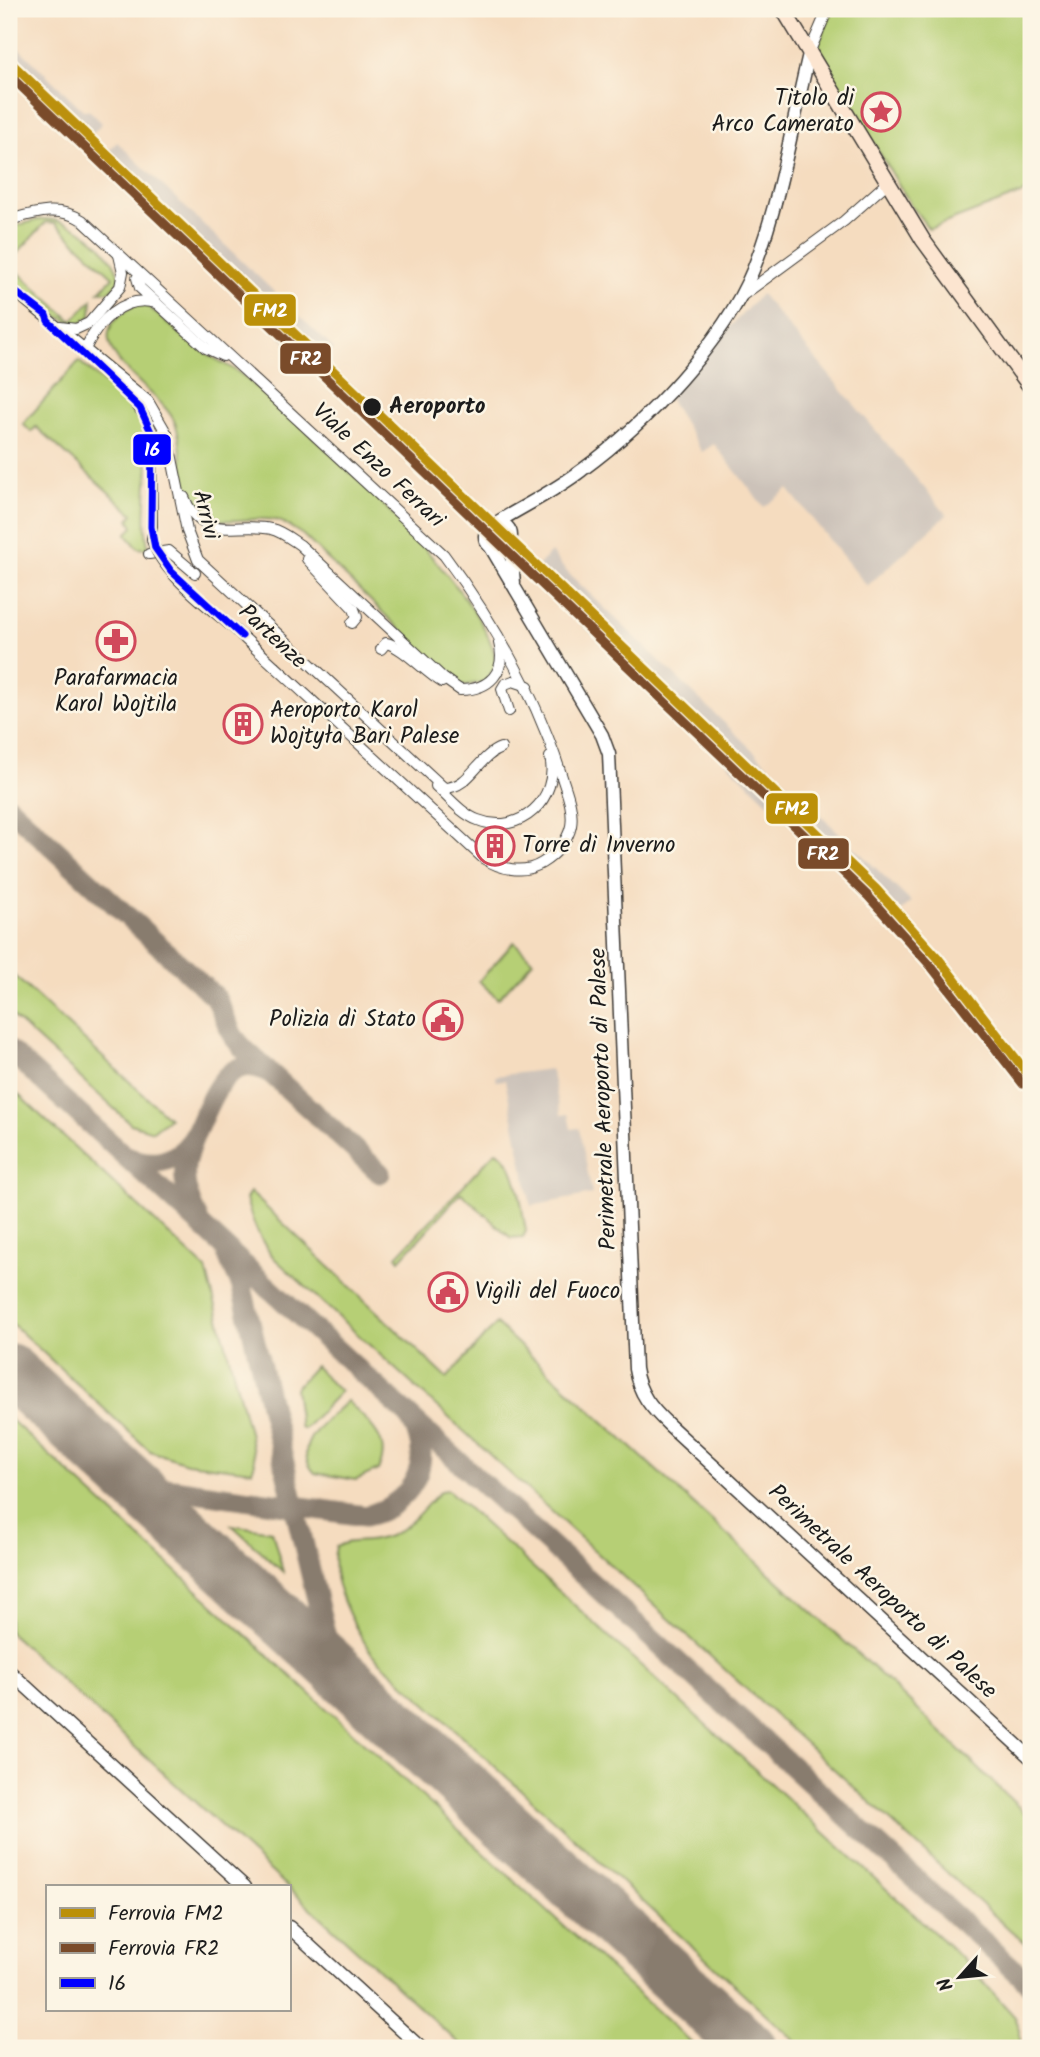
<svg xmlns="http://www.w3.org/2000/svg" width="1040" height="2057" font-family="Kalam,sans-serif">
<style>
.industrial{fill:#ccc2b9}
.green{fill:#b6cf74;stroke:#697648;stroke-width:2}
.lines{fill:none;stroke-linecap:round;stroke-linejoin:round}
.taxiway{stroke:#887c6e;stroke-width:21}
.runway{stroke:#887c6e;stroke-width:54}
.minor-casing{stroke:#3d3934;stroke-width:12}
.tertiary-casing{stroke:#3d3934;stroke-width:15}
.secondary-casing{stroke:#3d3934;stroke-width:17}
.minor{stroke:#fff;stroke-width:10}
.tertiary{stroke:#fff;stroke-width:12}
.secondary{stroke:#fce5d0;stroke-width:14}
.minor-bridge-casing{stroke:#3d3934;stroke-width:12;stroke-linecap:butt}
.minor-bridge{stroke:#fff;stroke-width:10}
.bus-1-casing{stroke:#fcf5e5;stroke-width:12}
.bus-1{stroke:#00f;stroke-width:7}
.rail-1-casing{stroke:#fcf5e5;stroke-width:14}
.rail-2-casing{stroke:#fcf5e5;stroke-width:14}
.rail-1{stroke:#bb9008;stroke-width:9}
.rail-2{stroke:#7a4b2a;stroke-width:9}
.stop-dot{fill:#1c1c1c;stroke:#fcf5e5;stroke-width:2.5}
.labels{text-anchor:middle;dominant-baseline:central;stroke-width:5;stroke-linejoin:round;paint-order:stroke}
.poi-label{font-size:23px;fill:#1c1c1c;stroke:#fcf5e5;text-anchor:start}
.stop-label{font-size:23px;font-weight:bold;fill:#1c1c1c;stroke:#fcf5e5;text-anchor:start}
.street-label{font-size:23px;fill:#1c1c1c;stroke:#fcf5e5}
.line-badge{stroke:#fcf5e5;stroke-width:2.5}
.badge-label{font-size:19px;text-anchor:middle;font-weight:bold;fill:#fff}
</style>
<rect width="100%" height="100%" fill="#fcf5e5"/>
<filter id="ink" filterUnits="userSpaceOnUse"><feTurbulence type="fractalNoise" baseFrequency=".0143" numOctaves="2"/><feDisplacementMap in="SourceGraphic" scale="14" xChannelSelector="R" yChannelSelector="G"/><feConvolveMatrix kernelMatrix="1 2 1 2 8 2 1 2 1" color-interpolation-filters="sRGB"/></filter>
<filter id="wash" filterUnits="userSpaceOnUse"><feTurbulence type="fractalNoise" baseFrequency=".00686" numOctaves="4" result="noise"/><feDisplacementMap in="SourceGraphic" scale="28" xChannelSelector="R" yChannelSelector="G"/><feGaussianBlur stdDeviation="1.57" result="paint"/><feColorMatrix in="noise" values="0 0 0 0 0 0 0 0 0 0 0 0 0 0 0 0 0 1.4 0 .05"/><feComposite in="paint" operator="in"/></filter>
<g filter="url(#wash)">
<rect width="100%" height="100%" fill="#f5dcbf"/>
<!-- industrial -->
<g class="industrial">
<polygon points="9,39 83,110 90,111 102,123 81,146 54,125 52,119 9,77"/>
<polygon points="117,142 334,349 314,369 98,163"/>
<polygon points="761,294 947,515 867,586 788,489 764,507 714,444 702,452 669,398 716,342"/>
<polygon points="551,552 565,570 911,902 891,920 546,590 539,588 528,577"/>
<polygon points="551,1069 561,1115 568,1114 571,1129 579,1128 592,1194 531,1206 505,1080 496,1081 495,1076"/>
</g>
<!-- green -->
<g class="green">
<polygon points="833,9 1031,9 1031,190 929,229 911,205 821,56 819,42"/>
<path d="M41 219C73 217 114 249 120 280L110 291 99 292 113 277 55 223 46 222 9 262V228Z"/>
<polygon points="9,264 72,321 92,300 91,316 77,325 54,315 9,278"/>
<path d="M135 305 148 306C167 323 185 339 206 353 219 362 235 368 247 379 303 425 496 597 496 666L485 682 461 686 454 682 303 535C294 530 284 521 275 520 249 515 226 528 202 513 177 497 186 448 175 423 161 387 62 344 135 305Z"/>
<path d="M79 361 136 411C161 447 137 507 149 549L138 548 126 534 133 527 129 519 133 514 36 427 31 432 23 424Z"/>
<polygon points="514,942 533,961 498,999 479,981"/>
<polygon points="9,971 169,1118 153,1131 131,1124 9,1013"/>
<polygon points="9,1086 206,1269 250,1436 255,1463 252,1471 187,1463 150,1451 9,1321"/>
<path d="M496 1151C519 1162 521 1208 526 1231L523 1237 511 1238 461 1193 400 1260 397 1256Z"/>
<path d="M250 1192 447 1378 496 1324 892 1685 1031 1819V1949L274 1258C259 1240 252 1221 246 1199Z"/>
<polygon points="315,1366 340,1392 304,1429 300,1427 295,1388"/>
<path d="M347 1401C367 1421 394 1440 378 1470L356 1480 315 1473C288 1445 328 1420 347 1401Z"/>
<polygon points="9,1418 697,2048 464,2048 9,1632"/>
<path d="M448 1490 961 1957 1015 2017 1020 2029V2048H803L372 1654C354 1627 327 1579 336 1547 348 1539 361 1543 374 1540 407 1535 419 1511 441 1491Z"/>
<polygon points="232,1525 272,1531 283,1572"/>
</g>
<g class="lines">
<!-- taxiway -->
<g class="taxiway">
<polyline points="9,807 216,998 233,1036 243,1048 380,1173"/>
<polyline points="9,1050 1031,1985"/>
<path d="M127 1156C151 1168 175 1163 191 1141"/>
<path d="M198 1219C190 1204 183 1186 185 1167 187 1149 196 1132 203 1116 216 1088 231 1053 268 1072"/>
<polyline points="227,1254 241,1284 327,1641 331,1655 346,1678"/>
<path d="M117 1469 130 1478 152 1486 365 1516C409 1507 436 1464 412 1422"/>
<polyline points="179,1526 174,1515 175,1504 190,1492"/>
<polyline points="284,1622 300,1628 310,1624 318,1608"/>
</g>
<!-- runway -->
<polyline class="runway" points="9,1370 750,2048"/>
</g>
</g>
<g filter="url(#ink)">
<g class="lines">
<!-- minor casing -->
<g class="minor-casing">
<g id="minor">
<polyline points="809,53 828,9"/>
<path d="M9 220C35 213 58 205 82 220L444 555C494 622 535 693 561 774 566 791 574 808 571 826 568 841 555 855 542 863 523 875 500 869 483 858L242 636"/>
<polyline points="137,278 140,288 206,348 223,356"/>
<path d="M9 287 148 401 167 434 187 531 198 560 444 788C470 788 478 756 501 748"/>
<polyline points="739,298 844,221 887,183"/>
<polyline points="60,327 76,329 89,323 120,287 123,272 119,255"/>
<path d="M85 349C98 322 123 294 156 303"/>
<path d="M103 372C123 391 145 407 152 434V540"/>
<path d="M184 497C202 544 237 521 271 529 281 531 291 539 300 545L443 678 460 690C489 690 507 672 499 643"/>
<polyline points="149,554 169,551 195,573"/>
<polyline points="307,559 354,609 357,617 352,623"/>
<path d="M381 649 386 643C402 646 425 672 442 682"/>
<polyline points="509,711 502,689 505,684 513,681 528,686"/>
<path d="M436 786C449 798 462 814 478 820 520 837 560 798 550 757"/>
</g>
</g>
<!-- tertiary casing -->
<g class="tertiary-casing">
<g id="tertiary">
<path d="M496 523C525 505 555 491 582 470 645 424 723 343 753 270 780 203 792 124 809 54"/>
<circle cx="498" cy="536" r="13"/>
<polyline points="510,540 514,583"/>
<path d="M490 546 602 735 609 754 635 1369C639 1394 651 1408 669 1425L1031 1758"/>
<polyline points="9,1671 245,1887"/>
<polyline points="289,1927 421,2048"/>
</g>
</g>
<!-- secondary casing -->
<g class="secondary-casing">
<polyline id="secondary" points="783,9 923,240 1031,388"/>
</g>
<!-- minor -->
<use href="#minor" class="minor"/>
<!-- tertiary -->
<use href="#tertiary" class="tertiary"/>
<!-- secondary -->
<use href="#secondary" class="secondary"/>
<!-- minor-bridge casing -->
<g class="minor-bridge-casing">
<path id="minor-bridge" d="M152 540C163 576 214 610 242 636"/>
</g>
<!-- minor-bridge -->
<use href="#minor-bridge" class="minor-bridge"/>
<!-- bus-1 casing -->
<g class="bus-1-casing">
<polyline id="bus-1" points="9,287 46,315 48,321 140,408 152,434 151,527 155,548 171,571 242,636"/>
</g>
<!-- bus-1 -->
<use href="#bus-1" class="bus-1"/>
<!-- rail-1 casing -->
<g class="rail-1-casing">
<polyline id="rail-1" points="9,61 876,889 938,958 1031,1078"/>
</g>
<!-- rail-2 casing -->
<g class="rail-2-casing">
<polyline id="rail-2" points="9,75 868,896 930,965 1023,1084"/>
</g>
<!-- rail-1 -->
<use href="#rail-1" class="rail-1"/>
<!-- rail-2 -->
<use href="#rail-2" class="rail-2"/>
</g>
</g>
<!-- icons -->
<defs>
<g id="sight-ring" transform="scale(2.0125)"><circle r="9.5" fill="#fcf5e5" stroke="#d1495b" stroke-width="1.5"/><path d="M0-6L1.8-2.2L6-1.7L2.9 1.2L3.7 5.4L0 3.3L-3.7 5.4L-2.9 1.2L-6-1.7L-1.8-2.2Z" fill="#d1495b"/></g>
<g id="pharmacy-ring" transform="scale(2.0125)"><circle r="9.5" fill="#fcf5e5" stroke="#d1495b" stroke-width="1.5"/><path d="M-2-6h4v4h4v4h-4v4h-4v-4h-4v-4h4Z" fill="#d1495b"/></g>
<g id="building-ring" transform="scale(2.0125)"><circle r="9.5" fill="#fcf5e5" stroke="#d1495b" stroke-width="1.5"/><path d="M-4-6H4V6H1V3H-1V6H-4ZM-2.5-4.3h1.7v1.8h-1.7ZM.8-4.3h1.7v1.8H.8ZM-2.5-1h1.7V.8h-1.7ZM.8-1h1.7V.8H.8Z" fill="#d1495b"/></g>
<g id="civic-ring" transform="scale(2.0125)"><circle r="9.5" fill="#fcf5e5" stroke="#d1495b" stroke-width="1.5"/><path d="M-.6-6.5H3V-4.5H.6V-3L4-1V1h2V6H-6V1h2V-1L-.6-3ZM-1.2 2.5V6h2.4V2.5Z" fill="#d1495b"/></g>
</defs>
<g fill-rule="evenodd">
<use href="#sight-ring" x="881" y="112"/>
<use href="#pharmacy-ring" x="116" y="641"/>
<use href="#building-ring" x="243" y="724"/>
<use href="#building-ring" x="495" y="846"/>
<use href="#civic-ring" x="443" y="1020"/>
<use href="#civic-ring" x="448" y="1292"/>
</g>
<!-- markers -->
<circle class="stop-dot" cx="372" cy="407" r="10"/>
<g class="labels">
<!-- poi labels -->
<g class="poi-label">
<text x="854" y="99" text-anchor="end">Titolo di<tspan x="854" dy="26">Arco Camerato</tspan></text>
<text x="116" y="679" text-anchor="middle">Parafarmacia<tspan x="116" dy="26">Karol Wojtila</tspan></text>
<text x="270" y="711">Aeroporto Karol<tspan x="270" dy="26">Wojtyła Bari Palese</tspan></text>
<text x="522" y="846">Torre di Inverno</text>
<text x="416" y="1020" text-anchor="end">Polizia di Stato</text>
<text x="475" y="1292">Vigili del Fuoco</text>
</g>
<!-- stop labels -->
<g class="stop-label">
<text x="389" y="407">Aeroporto</text>
</g>
<!-- street labels -->
<g class="street-label">
<text transform="translate(378 466) rotate(43)">Viale Enzo Ferrari</text>
<text transform="translate(205 515) rotate(76)">Arrivi</text>
<text transform="translate(272 637) rotate(43)">Partenze</text>
<text transform="translate(604 1099) rotate(-92)">Perimetrale Aeroporto di Palese</text>
<text transform="translate(882 1592) rotate(43)">Perimetrale Aeroporto di Palese</text>
</g>
</g>
<g class="line-badge">
<rect x="243" y="293" width="54" height="34" rx="7" fill="#bb9008"/>
<rect x="279" y="342" width="53" height="33" rx="7" fill="#7a4b2a"/>
<rect x="132" y="433" width="40" height="33" rx="7" fill="#00f"/>
<rect x="765" y="792" width="54" height="33" rx="7" fill="#bb9008"/>
<rect x="797" y="837" width="53" height="33" rx="7" fill="#7a4b2a"/>
</g>
<g class="badge-label">
<text x="270" y="317">FM2</text>
<text x="306" y="365">FR2</text>
<text x="152" y="456">16</text>
<text x="792" y="815">FM2</text>
<text x="823" y="860">FR2</text>
</g>
<!-- margin -->
<rect width="1040" height="2057" fill="none" stroke="#fcf5e5" stroke-width="35"/>
<!-- legend -->
<rect x="46" y="1885" width="245" height="126" fill="#fcf5e5" stroke="#a29e95" stroke-width="2"/>
<rect x="60" y="1908" width="35" height="10" fill="#bb9008" stroke="#a29e95" stroke-width="2"/>
<text x="108" y="1920" font-size="21" fill="#1c1c1c">Ferrovia FM2</text>
<rect x="60" y="1943" width="35" height="10" fill="#7a4b2a" stroke="#a29e95" stroke-width="2"/>
<text x="108" y="1955" font-size="21" fill="#1c1c1c">Ferrovia FR2</text>
<rect x="60" y="1978" width="35" height="10" fill="#0000ff" stroke="#a29e95" stroke-width="2"/>
<text x="108" y="1990" font-size="21" fill="#1c1c1c">16</text>
<!-- north arrow -->
<g transform="translate(960 1977) rotate(243)" stroke="#fcf5e5" stroke-width="5" paint-order="stroke">
<path d="M0-5L12 26L0 18L-12 26Z" fill="#1c1c1c"/>
<text y="-10" font-size="19" font-weight="bold" text-anchor="middle" fill="#1c1c1c">N</text>
</g>
</svg>
